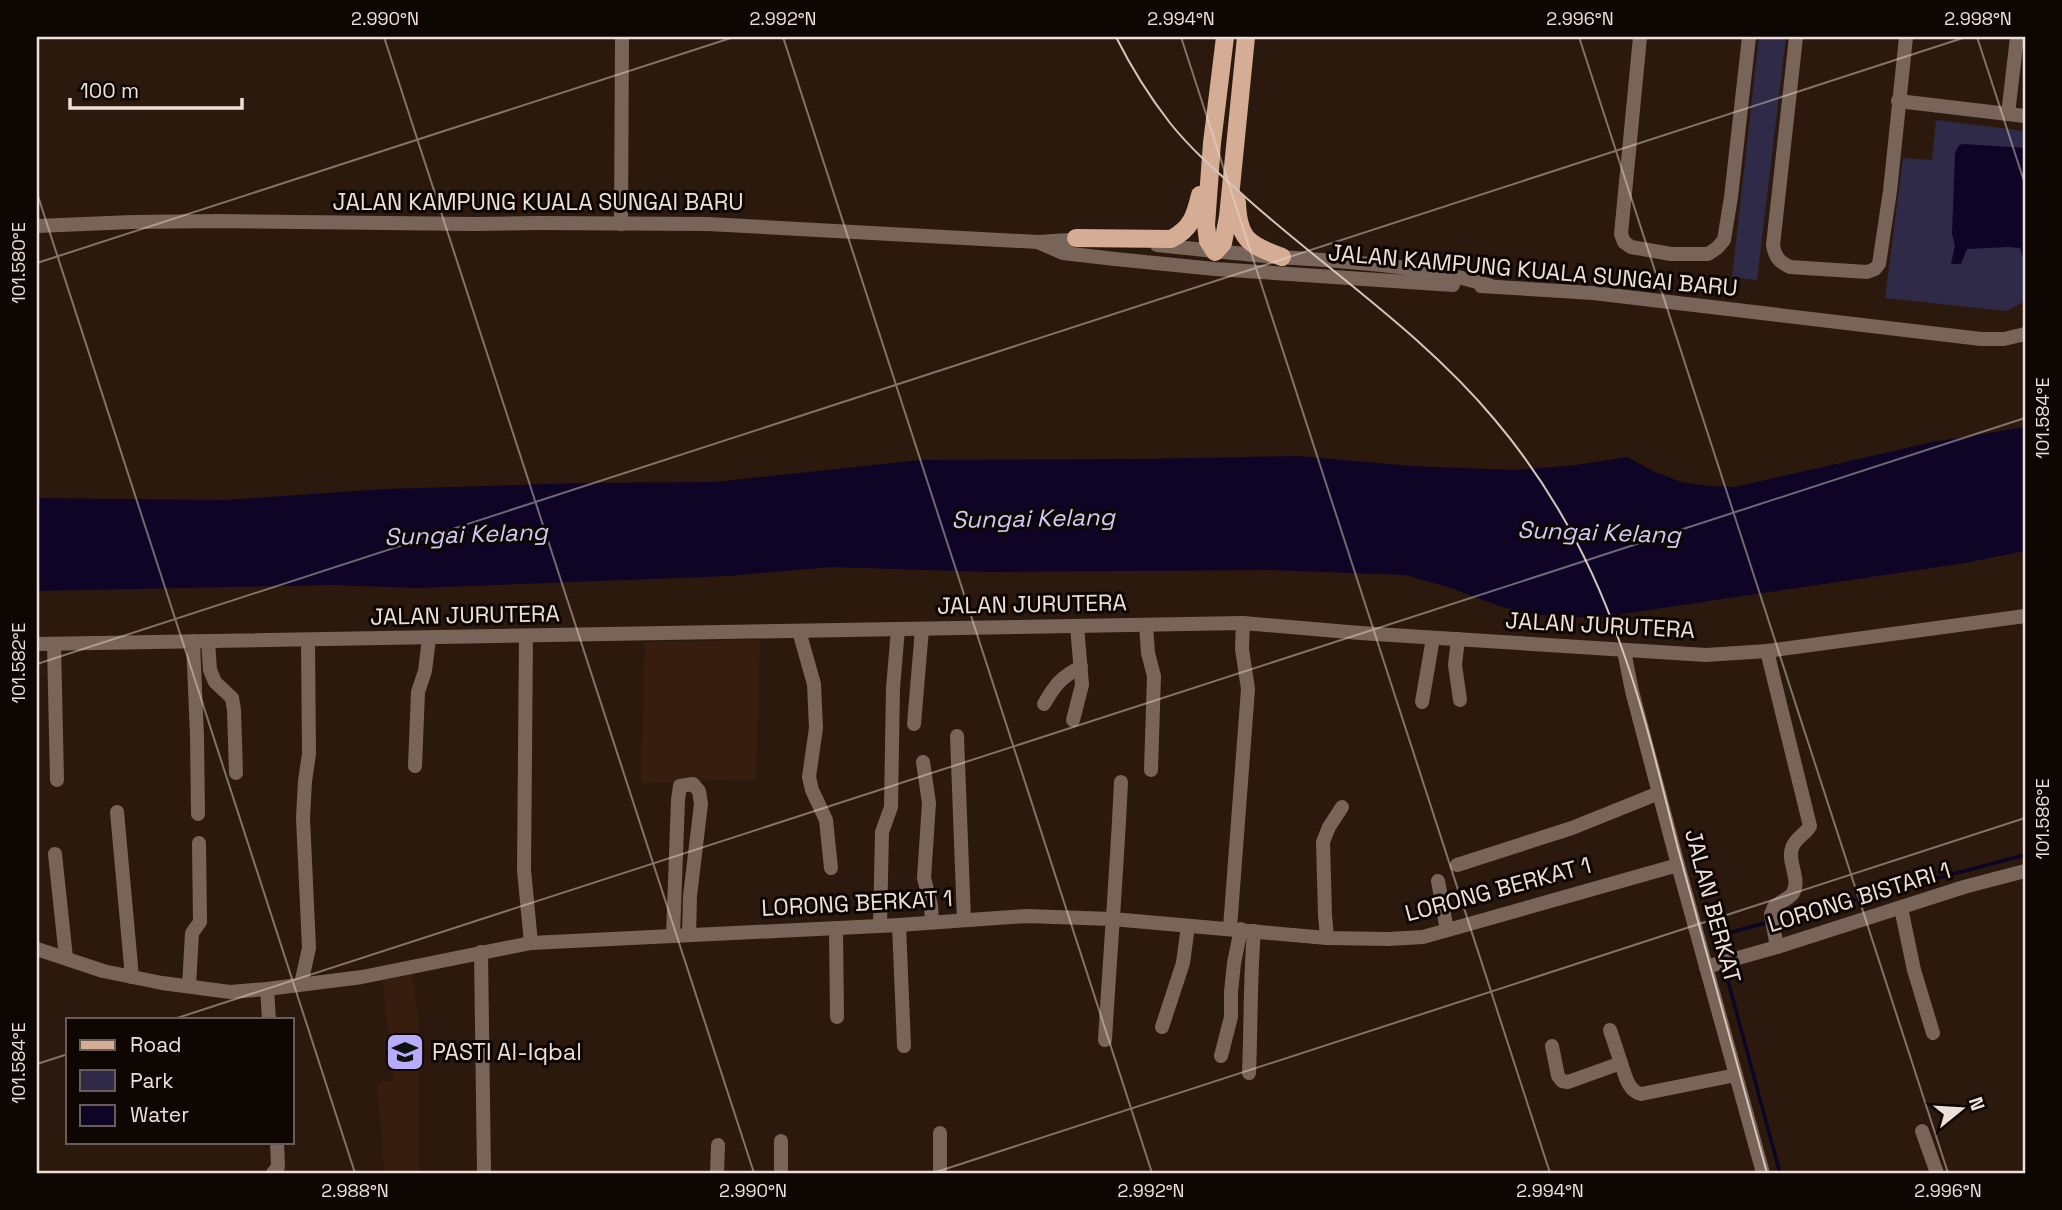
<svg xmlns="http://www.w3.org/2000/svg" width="2062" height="1210" font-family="'Space Grotesk',sans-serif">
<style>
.built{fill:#361d0e}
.green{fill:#2f2a48}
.water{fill:#0d0426}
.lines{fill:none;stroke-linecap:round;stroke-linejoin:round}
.stream{stroke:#0d0426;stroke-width:3.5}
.minor{stroke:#786459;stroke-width:14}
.major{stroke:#d5ac94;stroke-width:18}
.tram{stroke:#d4c5bd;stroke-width:2}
.ticks{fill:none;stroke:#eee0d8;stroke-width:2;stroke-opacity:0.45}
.labels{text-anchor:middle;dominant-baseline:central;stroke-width:6;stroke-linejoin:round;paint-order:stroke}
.street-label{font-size:23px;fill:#eee0d8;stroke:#0e0603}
.poi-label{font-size:23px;fill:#eee0d8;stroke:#0e0603;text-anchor:start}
.water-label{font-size:24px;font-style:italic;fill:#cecaf5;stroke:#0e0603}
.neatline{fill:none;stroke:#eee0d8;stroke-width:2.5}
.ticks-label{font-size:18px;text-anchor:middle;fill:#eee0d8}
</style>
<rect width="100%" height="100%" fill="#2c190d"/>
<!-- built -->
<g class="built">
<polygon points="760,640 756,780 641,783 645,642"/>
<polygon points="412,974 419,1023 419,1172 384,1171 377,1083 394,1081 382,976"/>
</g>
<!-- green -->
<g class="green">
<polygon points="1759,37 1786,37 1757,280 1732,277"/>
<polygon points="1936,120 2025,131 2025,301 2006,311 1885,298 1903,158 1932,160"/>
</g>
<!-- water -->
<g class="water">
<polygon points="1964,144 2025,148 2025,265 2020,248 2008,247 1967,249 1961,264 1951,264 1955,245 1952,234 1955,153 1959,145"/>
<polygon points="2025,427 2025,551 1959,564 1595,618 1539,615 1502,607 1448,587 1405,575 1269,570 989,572 831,567 728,576 416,588 333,585 37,591 37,498 224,500 386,489 579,483 715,482 920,460 1141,459 1297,456 1412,466 1513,470 1576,465 1627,457 1653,471 1681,482 1709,486 1735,487 1933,442"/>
</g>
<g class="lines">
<!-- stream -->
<g class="stream">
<polyline points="1777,920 2025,855"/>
<polyline points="1726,956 1724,934 1769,922"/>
<polyline points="1726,964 1728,981 1780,1173"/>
</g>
<!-- minor -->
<g class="minor">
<polyline points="1640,37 1621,234 1624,242 1631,247 1671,254 1708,254 1717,248 1724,240 1731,197 1749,37"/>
<path d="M1796 37 1773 245C1775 257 1779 262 1790 267L1867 272 1875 269 1879 264 1890 191 1906 37"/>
<polyline points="1898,101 2025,116"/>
<polyline points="2008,114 2017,37"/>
<polyline points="621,224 622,37"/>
<polyline points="37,226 132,222 218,221 474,224 537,223 708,224 1038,242 1084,239"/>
<polyline points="1040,243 1063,253 1115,259 1215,269 1453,285"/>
<path d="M1157 245C1198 249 1239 254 1280 257 1350 262 1421 265 1489 285"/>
<polyline points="1481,286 1593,293 1981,339 2004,339 2025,334"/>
<polyline points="1146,625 1148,653 1154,676 1151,770"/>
<polyline points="799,631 814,684 816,728 809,777 812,790 826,820 831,868"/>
<polyline points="526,636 524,870 531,943"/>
<polyline points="1458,639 1455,665 1460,700"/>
<polyline points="193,641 197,736 198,814"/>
<polyline points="208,641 210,670 215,682 232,698 234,710 236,773"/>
<polyline points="37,644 1243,623 1360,633 1706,655 1767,651 2025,616"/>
<polyline points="54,644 57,780"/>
<polyline points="1624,651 1632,691 1678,865 1763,1173"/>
<path d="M1767 651 1810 826C1806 834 1795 838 1792 848 1787 862 1801 879 1793 893 1789 899 1779 902 1774 907L1771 914 1777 947"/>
<polyline points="1422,702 1433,638"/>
<path d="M1044 704C1055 685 1061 677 1081 667"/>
<polyline points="1073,720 1082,685 1077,626"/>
<polyline points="914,724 922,629"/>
<polyline points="957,736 964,920"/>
<polyline points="923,762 929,803 924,878 931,905 932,922"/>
<polyline points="415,766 418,692 425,671 429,638"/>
<polyline points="117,812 132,977"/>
<polyline points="55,854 66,958"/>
<polyline points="1457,865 1572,828 1659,793"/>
<polyline points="1438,881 1447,930"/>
<polyline points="1901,908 1914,970 1933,1033"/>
<polyline points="880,925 882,832 891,807 893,688 898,629"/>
<polyline points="899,925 904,1046"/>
<polyline points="836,928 837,1017"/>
<polyline points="1230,928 1248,689 1242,649 1243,623"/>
<polyline points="673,935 678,800 680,786 693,784 699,791 701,804 690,896 689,935"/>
<polyline points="1327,938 1325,915 1323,842 1329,827 1342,807"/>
<polyline points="37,949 103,971 162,983 230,992 267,989 362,977 531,943 899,925 1026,916 1112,919 1327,938 1388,939 1423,937 1678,865"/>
<polyline points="481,952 484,1173"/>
<polyline points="1706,967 1777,947 1964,887 2025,871"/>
<polyline points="301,984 309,948 303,818 305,781 309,754 308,640"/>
<polyline points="189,986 192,933 200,922 199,843"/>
<polyline points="267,989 269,1019"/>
<polyline points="1162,1027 1183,963 1188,926"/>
<polyline points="1610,1030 1621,1063"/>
<path d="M1105 1040C1110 954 1117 869 1121 782"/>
<path d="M1552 1046 1558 1076 1562 1081 1568 1082 1621 1063C1625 1075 1628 1091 1641 1094L1736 1075"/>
<polyline points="1221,1056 1231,1017 1231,992 1234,963 1241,929"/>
<path d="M1249 1073C1251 1026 1250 978 1254 931"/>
<polyline points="1922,1131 1937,1173"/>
<polyline points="940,1133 940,1173"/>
<polyline points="273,1173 278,1167 277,1142"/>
<polyline points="717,1173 718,1145"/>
<polyline points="781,1173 781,1141"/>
</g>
<!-- major -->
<g class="major">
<polyline points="1225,37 1212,143 1206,225 1208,241 1215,252 1223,243 1228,217 1246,37"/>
<path d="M1237 202C1238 239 1249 245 1282 257"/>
<path d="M1076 238 1171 239C1191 229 1195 216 1200 195"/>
</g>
<!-- tram -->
<path class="tram" d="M1116 37C1131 67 1149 96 1170 123 1194 153 1224 178 1252 203 1334 275 1425 336 1495 420 1550 485 1592 563 1620 643 1645 711 1661 783 1679 852 1708 959 1738 1066 1767 1173"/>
</g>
<!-- ticks -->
<path class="ticks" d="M384 37 754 1173M783 37 1152 1173M1181 37 1550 1173M1579 37 1948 1173M1977 37 2025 184M37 193 355 1173M37 263 734 37M37 664 1966 37M174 1019 2025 418M37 1064 68 1054M933 1173 2025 818"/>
<!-- icons -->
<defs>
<g id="school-square" transform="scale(2.0125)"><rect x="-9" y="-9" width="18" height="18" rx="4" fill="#b6acf8" stroke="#0e0603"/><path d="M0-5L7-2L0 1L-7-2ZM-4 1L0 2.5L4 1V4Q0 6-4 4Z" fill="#111"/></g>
</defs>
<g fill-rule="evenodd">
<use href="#school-square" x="405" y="1052"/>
</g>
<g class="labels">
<!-- street labels -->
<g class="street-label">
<text x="538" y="202">JALAN KAMPUNG KUALA SUNGAI BARU</text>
<text transform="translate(1533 270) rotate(5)">JALAN KAMPUNG KUALA SUNGAI BARU</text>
<text transform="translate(1032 604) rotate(-1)">JALAN JURUTERA</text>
<text transform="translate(465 615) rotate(-1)">JALAN JURUTERA</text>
<text transform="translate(1600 625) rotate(3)">JALAN JURUTERA</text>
<text transform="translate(1498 889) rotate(-15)">LORONG BERKAT 1</text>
<text transform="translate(1859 897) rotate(-17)">LORONG BISTARI 1</text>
<text transform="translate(857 903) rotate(-3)">LORONG BERKAT 1</text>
<text transform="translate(1713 906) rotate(75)">JALAN BERKAT</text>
</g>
<!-- poi labels -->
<g class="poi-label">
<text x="432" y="1052">PASTI Al-Iqbal</text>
</g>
<!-- water labels -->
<g class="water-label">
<text transform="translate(1033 518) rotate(-1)">Sungai Kelang</text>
<text transform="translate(1599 532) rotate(2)">Sungai Kelang</text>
<text transform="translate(466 534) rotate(-2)">Sungai Kelang</text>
</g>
</g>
<!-- border -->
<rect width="2062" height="1210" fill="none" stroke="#0e0603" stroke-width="77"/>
<!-- legend -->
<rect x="66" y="1018" width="228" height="126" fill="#0e0603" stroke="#685d58" stroke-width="2"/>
<rect x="80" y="1040" width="35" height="10" fill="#d5ac94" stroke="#685d58" stroke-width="2"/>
<text x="130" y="1052" font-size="21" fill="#eee0d8">Road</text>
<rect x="80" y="1070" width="35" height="21" fill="#2f2a48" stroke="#685d58" stroke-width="2"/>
<text x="130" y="1088" font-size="21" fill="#eee0d8">Park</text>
<rect x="80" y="1105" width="35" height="21" fill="#0d0426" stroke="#685d58" stroke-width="2"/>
<text x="130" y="1122" font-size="21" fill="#eee0d8">Water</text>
<!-- north arrow -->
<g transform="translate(1961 1109) rotate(72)" stroke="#0e0603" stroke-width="5" paint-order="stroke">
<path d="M0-5L12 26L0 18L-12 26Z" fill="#eee0d8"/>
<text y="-10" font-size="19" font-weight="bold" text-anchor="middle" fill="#eee0d8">N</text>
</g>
<!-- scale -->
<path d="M70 98v10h172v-10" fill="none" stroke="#eee0d8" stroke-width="3.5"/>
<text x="80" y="98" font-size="21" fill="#eee0d8" stroke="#0e0603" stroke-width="5" paint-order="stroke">100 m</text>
<rect x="38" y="38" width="1986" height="1134" class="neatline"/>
<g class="ticks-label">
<text x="385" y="25">2.990°N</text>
<text x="783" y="25">2.992°N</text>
<text x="1181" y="25">2.994°N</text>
<text x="1580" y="25">2.996°N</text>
<text x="1978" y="25">2.998°N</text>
<text transform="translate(19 263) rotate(-90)" y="6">101.580°E</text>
<text transform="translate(2043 418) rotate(-90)" y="6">101.584°E</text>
<text transform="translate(19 663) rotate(-90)" y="6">101.582°E</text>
<text transform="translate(2043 819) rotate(-90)" y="6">101.586°E</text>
<text transform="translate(19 1063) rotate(-90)" y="6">101.584°E</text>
<text x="355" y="1197">2.988°N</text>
<text x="753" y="1197">2.990°N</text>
<text x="1151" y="1197">2.992°N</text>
<text x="1550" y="1197">2.994°N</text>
<text x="1948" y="1197">2.996°N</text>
</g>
</svg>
